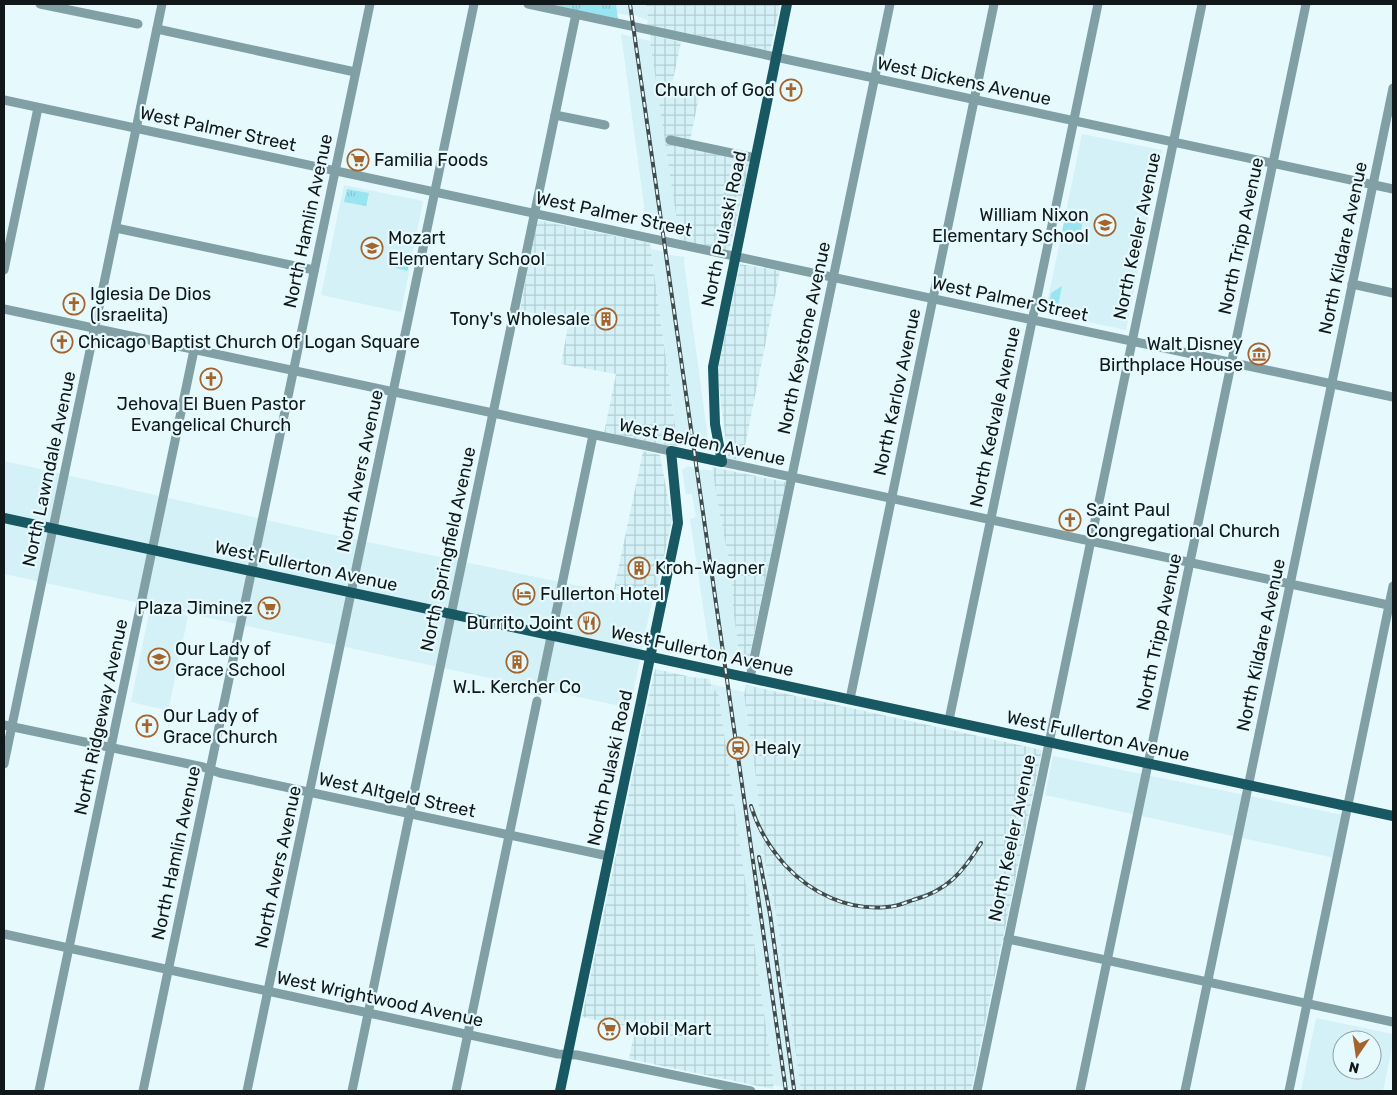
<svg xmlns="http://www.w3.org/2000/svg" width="1397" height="1095" font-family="Rubik,sans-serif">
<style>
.built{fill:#d3f1f6;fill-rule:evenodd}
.industrial{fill:url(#industrial-grid)}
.grass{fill:#99e4f1}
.park{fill:url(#park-tufts)}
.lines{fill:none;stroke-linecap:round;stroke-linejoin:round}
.minor{stroke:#81a0a5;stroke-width:9}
.major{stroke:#175862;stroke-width:10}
.rail-casing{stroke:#414b4d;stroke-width:4}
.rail{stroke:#e6fafe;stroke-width:2;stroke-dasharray:5.5;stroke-linecap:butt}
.labels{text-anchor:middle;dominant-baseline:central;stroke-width:4.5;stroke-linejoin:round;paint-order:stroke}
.street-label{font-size:18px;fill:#111819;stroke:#e6fafe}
.poi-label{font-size:18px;fill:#111819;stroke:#e6fafe;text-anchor:start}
</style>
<defs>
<pattern id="industrial-grid" width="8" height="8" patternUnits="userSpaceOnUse" patternTransform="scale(1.25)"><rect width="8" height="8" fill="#d3f1f6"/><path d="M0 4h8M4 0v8" fill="none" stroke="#b4ced2"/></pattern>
<pattern id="park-tufts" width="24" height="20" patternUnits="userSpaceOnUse" patternTransform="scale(1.25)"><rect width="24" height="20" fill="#99e4f1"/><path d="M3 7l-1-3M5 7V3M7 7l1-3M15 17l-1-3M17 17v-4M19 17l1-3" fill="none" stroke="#83c3ce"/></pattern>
</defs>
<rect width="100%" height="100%" fill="#e6fafe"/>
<!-- built -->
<g class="built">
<polygon points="616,4 646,4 648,20 631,14 631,16 617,13"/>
<polygon points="621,34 650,41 680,235 670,233 669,231 647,228"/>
<polygon points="1082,134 1162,150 1126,330 1045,313"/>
<polygon points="344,185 423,201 401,312 321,295"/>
<polygon points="651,249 664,252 664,254 685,257 684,262 709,446 705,448 700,446 692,445 692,446 678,443"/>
<polygon points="4,461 329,534 652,601 630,708 4,574"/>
<polygon points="688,466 701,470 703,470 703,469 713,471 719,510 732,576 733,608 740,660 710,653 690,519 696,517 692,494 686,494 682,470"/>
<polygon points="150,608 188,616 167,717 161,716 162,709 131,702"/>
<polygon points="711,684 744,692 744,695 755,770 766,870 776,912 801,1091 774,1085 718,691 712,690"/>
<polygon points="1053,756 1343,815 1334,858 1045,795"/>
<path d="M1316 1018 1393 1034V1043L1383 1091H1301ZM1342 1040H1372V1070H1342Z"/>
</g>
<!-- industrial -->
<g class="industrial">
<polygon points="646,4 780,4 770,51 647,25 648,19"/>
<polygon points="651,35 681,42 672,85 700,92 690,141 752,153 729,251 680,241 650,41"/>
<polygon points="537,220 650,243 678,446 660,444 604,433 616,374 561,364 569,321 520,310"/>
<polygon points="740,264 780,271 742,461 728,458 717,373"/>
<polygon points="643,451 660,455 672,520 655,598 614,589"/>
<polygon points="712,467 786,482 748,663 744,666 739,665 740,660 733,608 732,576 719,510"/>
<polygon points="655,669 691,677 710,679 712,690 718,691 774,1083 773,1089 629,1059 635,1028 582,1017"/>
<polygon points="746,685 1042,750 971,1091 801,1091 776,912 766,870 755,770 744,695"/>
</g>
<!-- grass -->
<polygon class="grass" points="1062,286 1057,311 1048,309 1051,293"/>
<!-- park -->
<g class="park">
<polygon points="548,4 616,4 618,19"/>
<polygon points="347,189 369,193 366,206 344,202"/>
<path d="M1066 214C1092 211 1083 250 1061 236Z"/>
<polygon points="395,253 411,256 407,271 392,267"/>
</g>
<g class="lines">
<!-- minor -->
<g class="minor">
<polyline points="40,4 138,24"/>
<polyline points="528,4 1393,189"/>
<polyline points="157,29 355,72"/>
<polyline points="4,100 1393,397"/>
<polyline points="555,115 605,125"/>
<polyline points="670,140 755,158"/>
<polyline points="116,228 314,270"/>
<polyline points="4,270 38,108"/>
<polyline points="1352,284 1393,293"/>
<polyline points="4,309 671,451"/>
<polyline points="722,462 1393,606"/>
<polyline points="750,678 890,4"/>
<polyline points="540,690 593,435"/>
<polyline points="850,699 994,4"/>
<polyline points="949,720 1098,4"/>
<polyline points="4,725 203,767 220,773 608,856"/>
<polyline points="4,764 162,4"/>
<polyline points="4,934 558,1054 577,1055 751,1091"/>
<polyline points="1008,939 1393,1022"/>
<polyline points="39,1091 194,350"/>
<polyline points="143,1091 370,4"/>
<polyline points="247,1091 474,4"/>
<polyline points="352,1091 576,14"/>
<polyline points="456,1091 537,701"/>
<polyline points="977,1091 1202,4"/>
<polyline points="1080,1091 1306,4"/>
<polyline points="1185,1091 1393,88"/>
<polyline points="1289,1091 1393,586"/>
</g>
<!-- major -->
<g class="major">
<polyline points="4,518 1393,816"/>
<polyline points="560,1091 678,523 671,451 722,462 715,424 713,367 787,4"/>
</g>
<!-- rail casing -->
<g class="rail-casing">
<g id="rail">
<polyline points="630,4 786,1091"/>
<path d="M751 806C758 829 769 847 785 865 811 893 848 911 887 907 896 907 905 903 913 900 928 896 941 890 953 879 964 869 973 856 981 843"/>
<polyline points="759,857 770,914 794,1089"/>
</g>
</g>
<!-- rail -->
<use href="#rail" class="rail"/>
</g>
<!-- icons -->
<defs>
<g id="church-ring" transform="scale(1.125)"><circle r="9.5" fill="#e6fafe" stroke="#a4642c" stroke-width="1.5"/><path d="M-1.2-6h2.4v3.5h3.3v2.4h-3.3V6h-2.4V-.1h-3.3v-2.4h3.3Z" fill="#a4642c"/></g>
<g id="supermarket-ring" transform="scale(1.125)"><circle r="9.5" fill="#e6fafe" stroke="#a4642c" stroke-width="1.5"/><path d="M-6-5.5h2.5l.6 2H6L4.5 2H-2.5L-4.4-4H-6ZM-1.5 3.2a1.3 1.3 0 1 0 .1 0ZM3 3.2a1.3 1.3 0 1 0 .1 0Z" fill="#a4642c"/></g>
<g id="school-ring" transform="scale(1.125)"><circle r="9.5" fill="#e6fafe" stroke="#a4642c" stroke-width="1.5"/><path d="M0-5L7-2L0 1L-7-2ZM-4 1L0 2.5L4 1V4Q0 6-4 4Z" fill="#a4642c"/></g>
<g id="building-ring" transform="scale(1.125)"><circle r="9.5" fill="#e6fafe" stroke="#a4642c" stroke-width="1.5"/><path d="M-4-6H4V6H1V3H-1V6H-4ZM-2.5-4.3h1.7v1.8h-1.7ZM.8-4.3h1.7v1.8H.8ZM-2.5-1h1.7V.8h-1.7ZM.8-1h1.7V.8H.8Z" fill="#a4642c"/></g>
<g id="museum-ring" transform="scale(1.125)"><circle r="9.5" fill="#e6fafe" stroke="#a4642c" stroke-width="1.5"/><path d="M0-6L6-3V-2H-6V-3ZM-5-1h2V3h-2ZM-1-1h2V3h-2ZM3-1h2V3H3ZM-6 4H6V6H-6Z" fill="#a4642c"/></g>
<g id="hotel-ring" transform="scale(1.125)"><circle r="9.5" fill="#e6fafe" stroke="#a4642c" stroke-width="1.5"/><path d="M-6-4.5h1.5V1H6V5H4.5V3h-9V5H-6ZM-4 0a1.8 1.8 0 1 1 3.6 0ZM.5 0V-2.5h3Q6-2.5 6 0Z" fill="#a4642c"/></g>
<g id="restaurant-ring" transform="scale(1.125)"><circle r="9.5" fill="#e6fafe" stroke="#a4642c" stroke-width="1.5"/><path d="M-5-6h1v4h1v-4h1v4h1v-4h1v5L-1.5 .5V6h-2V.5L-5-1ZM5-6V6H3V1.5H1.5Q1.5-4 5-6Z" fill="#a4642c"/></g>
<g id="station-ring" transform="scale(1.125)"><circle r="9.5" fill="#e6fafe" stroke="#a4642c" stroke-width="1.5"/><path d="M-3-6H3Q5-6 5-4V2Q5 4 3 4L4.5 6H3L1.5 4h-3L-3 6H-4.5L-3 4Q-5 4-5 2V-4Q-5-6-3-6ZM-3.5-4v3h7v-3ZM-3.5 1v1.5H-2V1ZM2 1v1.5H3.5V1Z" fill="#a4642c"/></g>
</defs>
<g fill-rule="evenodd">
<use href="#church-ring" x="791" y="90"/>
<use href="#supermarket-ring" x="358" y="160"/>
<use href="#school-ring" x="1105" y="225"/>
<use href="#school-ring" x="372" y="248"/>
<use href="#church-ring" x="74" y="304"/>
<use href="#building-ring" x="606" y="319"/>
<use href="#church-ring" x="62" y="342"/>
<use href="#museum-ring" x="1259" y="354"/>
<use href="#church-ring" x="211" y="379"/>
<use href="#church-ring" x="1070" y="520"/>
<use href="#building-ring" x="639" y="568"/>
<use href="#hotel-ring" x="524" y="594"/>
<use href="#supermarket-ring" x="269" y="608"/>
<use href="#restaurant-ring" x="589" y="623"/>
<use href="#school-ring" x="159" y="659"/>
<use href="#building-ring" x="517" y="662"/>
<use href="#church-ring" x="147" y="726"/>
<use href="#station-ring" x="738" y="748"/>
<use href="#supermarket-ring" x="609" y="1029"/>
</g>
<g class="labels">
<!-- street labels -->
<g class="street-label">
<text transform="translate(964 81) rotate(12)">West Dickens Avenue</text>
<text transform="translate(218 129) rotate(12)">West Palmer Street</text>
<text transform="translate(614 214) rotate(12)">West Palmer Street</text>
<text transform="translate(308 221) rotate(-78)">North Hamlin Avenue</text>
<text transform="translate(724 229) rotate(-78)">North Pulaski Road</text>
<text transform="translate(1137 236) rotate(-78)">North Keeler Avenue</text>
<text transform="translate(1241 236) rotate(-78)">North Tripp Avenue</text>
<text transform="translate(1343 248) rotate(-78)">North Kildare Avenue</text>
<text transform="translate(1010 299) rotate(12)">West Palmer Street</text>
<text transform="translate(804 338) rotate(-78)">North Keystone Avenue</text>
<text transform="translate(897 392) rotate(-78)">North Karlov Avenue</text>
<text transform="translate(995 417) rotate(-78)">North Kedvale Avenue</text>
<text transform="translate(702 442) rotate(12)">West Belden Avenue</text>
<text transform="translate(49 469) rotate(-78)">North Lawndale Avenue</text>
<text transform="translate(360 471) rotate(-78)">North Avers Avenue</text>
<text transform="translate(448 549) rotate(-78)">North Springfield Avenue</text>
<text transform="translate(306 566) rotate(12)">West Fullerton Avenue</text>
<text transform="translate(1159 632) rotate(-78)">North Tripp Avenue</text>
<text transform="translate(1261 645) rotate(-78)">North Kildare Avenue</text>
<text transform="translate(702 651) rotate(12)">West Fullerton Avenue</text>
<text transform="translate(101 717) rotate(-78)">North Ridgeway Avenue</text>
<text transform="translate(1098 736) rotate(12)">West Fullerton Avenue</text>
<text transform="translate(610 768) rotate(-78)">North Pulaski Road</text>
<text transform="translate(397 795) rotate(12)">West Altgeld Street</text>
<text transform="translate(1012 838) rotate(-78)">North Keeler Avenue</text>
<text transform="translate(176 853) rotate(-78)">North Hamlin Avenue</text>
<text transform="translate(278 867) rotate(-78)">North Avers Avenue</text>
<text transform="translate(380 999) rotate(12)">West Wrightwood Avenue</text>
</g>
<!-- poi labels -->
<g class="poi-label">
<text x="775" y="90" text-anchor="end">Church of God</text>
<text x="374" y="160">Familia Foods</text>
<text x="1089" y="215" text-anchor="end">William Nixon<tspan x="1089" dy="21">Elementary School</tspan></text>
<text x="388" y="238">Mozart<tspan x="388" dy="21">Elementary School</tspan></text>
<text x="90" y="294">Iglesia De Dios<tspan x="90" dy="21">(Israelita)</tspan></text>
<text x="590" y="319" text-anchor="end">Tony's Wholesale</text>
<text x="78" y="342">Chicago Baptist Church Of Logan Square</text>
<text x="1243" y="344" text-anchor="end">Walt Disney<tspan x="1243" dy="21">Birthplace House</tspan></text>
<text x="211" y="404" text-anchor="middle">Jehova El Buen Pastor<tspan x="211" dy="21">Evangelical Church</tspan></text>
<text x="1086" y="510">Saint Paul<tspan x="1086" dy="21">Congregational Church</tspan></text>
<text x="655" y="568">Kroh-Wagner</text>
<text x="540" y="594">Fullerton Hotel</text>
<text x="253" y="608" text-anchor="end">Plaza Jiminez</text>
<text x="573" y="623" text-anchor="end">Burrito Joint</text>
<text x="175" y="649">Our Lady of<tspan x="175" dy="21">Grace School</tspan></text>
<text x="517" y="687" text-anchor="middle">W.L. Kercher Co</text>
<text x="163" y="716">Our Lady of<tspan x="163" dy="21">Grace Church</tspan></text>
<text x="754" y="748">Healy</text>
<text x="625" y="1029">Mobil Mart</text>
</g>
</g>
<!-- border -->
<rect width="1397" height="1095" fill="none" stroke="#111819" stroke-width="10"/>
<!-- north arrow -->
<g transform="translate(1357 1055) rotate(193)"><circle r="24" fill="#e6fafe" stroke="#91a0a2"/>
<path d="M0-4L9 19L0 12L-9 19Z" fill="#a4642c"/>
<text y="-8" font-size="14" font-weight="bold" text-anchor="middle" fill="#111819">N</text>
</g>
</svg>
